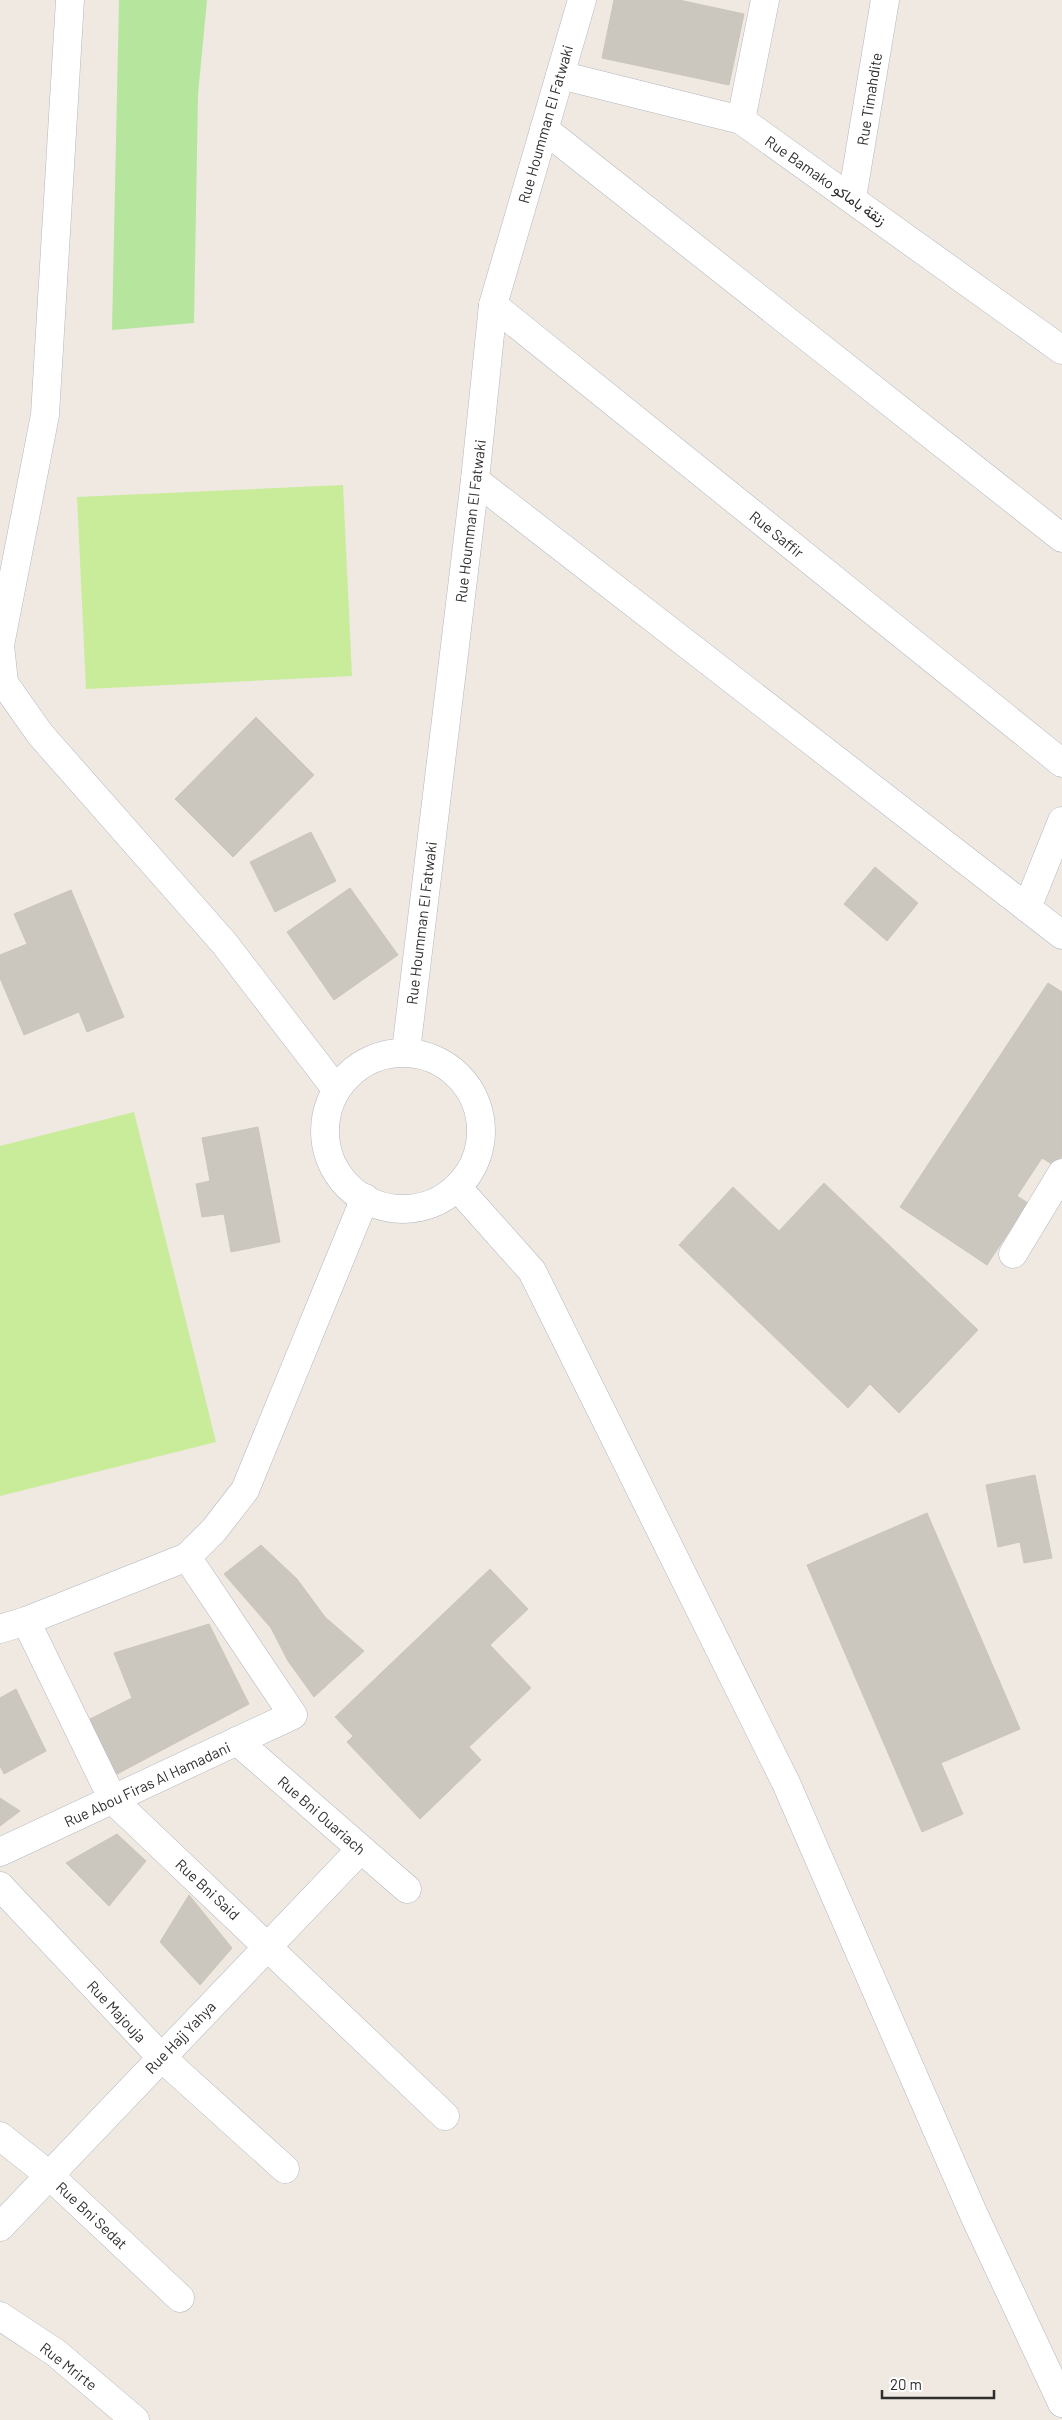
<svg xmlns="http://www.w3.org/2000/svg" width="1062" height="2420" font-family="Barlow,Vazirmatn,sans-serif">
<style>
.green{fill:#b6e59e}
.pitch{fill:#c9ec9a}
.building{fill:#cbc7bf;stroke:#cbc5ba}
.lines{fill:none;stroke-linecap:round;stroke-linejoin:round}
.minor-casing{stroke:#b4b7c1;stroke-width:29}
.minor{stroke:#fff;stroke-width:28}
.labels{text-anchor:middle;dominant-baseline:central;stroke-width:4;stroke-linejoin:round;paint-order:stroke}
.street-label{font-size:15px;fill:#2e2e2e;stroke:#fff}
</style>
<rect width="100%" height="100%" fill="#efe9e1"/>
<!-- green -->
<polygon class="green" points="119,0 207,0 198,94 194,323 112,330"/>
<!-- pitch -->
<g class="pitch">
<polygon points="343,485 352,676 86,689 77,497"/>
<polygon points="134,1112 216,1442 0,1496 0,1146"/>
</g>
<!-- building -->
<g class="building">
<polygon points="614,0 679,0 744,14 729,85 602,58"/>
<polygon points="256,717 314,775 233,857 175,799"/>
<polygon points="311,832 336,881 275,912 250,862"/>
<polygon points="875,867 918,903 887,941 844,904"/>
<polygon points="350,888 398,955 334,1000 287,932"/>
<polygon points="71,890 124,1017 87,1032 79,1012 24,1035 0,978 0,955 27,944 14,914"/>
<polygon points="1048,983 1062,992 1062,1156 1055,1166 1042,1158 1017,1196 1028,1203 987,1265 900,1207"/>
<polygon points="258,1127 280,1242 231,1252 224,1214 202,1217 196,1184 210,1181 202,1138"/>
<polygon points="824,1183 978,1330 899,1413 870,1384 848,1408 679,1245 733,1187 779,1231"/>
<polygon points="1035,1475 1052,1558 1024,1563 1020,1542 998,1547 986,1485"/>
<polygon points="927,1513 1020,1729 941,1763 963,1814 922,1832 807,1565"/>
<polygon points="261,1545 297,1579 271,1628 224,1574"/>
<polygon points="490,1569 528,1609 490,1645 531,1688 469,1747 481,1760 420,1819 347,1742 353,1736 335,1717"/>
<polygon points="297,1579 325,1617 288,1661 271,1628"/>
<polygon points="325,1617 364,1651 314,1697 288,1661"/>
<polygon points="209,1624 249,1704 117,1774 78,1725 132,1698 114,1653"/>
<polygon points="16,1689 46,1751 4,1774 0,1766 0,1698"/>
<polygon points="0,1798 20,1811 0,1826"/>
<polygon points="117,1834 146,1861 109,1906 66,1863"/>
<polygon points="189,1895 232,1948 200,1985 160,1942"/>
</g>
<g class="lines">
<!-- minor casing -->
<g class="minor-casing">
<g id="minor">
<polyline points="70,0 45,415 0,645 4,683 40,734 224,943 336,1089"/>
<polyline points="560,75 741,120 1062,350"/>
<polyline points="741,120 765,0"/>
<polyline points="544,129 1062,538"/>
<polyline points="852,198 885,0"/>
<polyline points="493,305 1062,763"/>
<polyline points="475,480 1062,935"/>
<polyline points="1027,908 1062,821"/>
<polyline points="406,1051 475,480 493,305 582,0"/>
<circle cx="403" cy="1131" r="78"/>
<polyline points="457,1187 532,1271 786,1783 974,2215 1062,2403"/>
<polyline points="1013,1254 1062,1173"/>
<polyline points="26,1621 113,1800 445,2116"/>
<polyline points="0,1629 26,1621 187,1557 214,1530 245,1490 365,1198"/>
<polyline points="237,1741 407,1889"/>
<polyline points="0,1852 293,1715 187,1557"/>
<polyline points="0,1886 161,2057 285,2169"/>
<polyline points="0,2136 49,2175 180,2298"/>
<polyline points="0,2227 361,1849"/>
<polyline points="0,2316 56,2353 135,2420"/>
</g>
</g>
<!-- minor -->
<use href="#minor" class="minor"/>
</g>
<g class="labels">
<!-- street labels -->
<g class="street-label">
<text transform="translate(869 99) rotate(-81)">Rue Timahdite</text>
<text transform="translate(545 124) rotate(-74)">Rue Houmman El Fatwaki</text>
<text transform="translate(826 180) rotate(35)">Rue Bamako زنقة باماكو</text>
<text transform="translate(470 521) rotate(-83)">Rue Houmman El Fatwaki</text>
<text transform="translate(777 534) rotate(39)">Rue Saffir</text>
<text transform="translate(421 923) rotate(-83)">Rue Houmman El Fatwaki</text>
<text transform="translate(147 1784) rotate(-25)">Rue Abou Firas Al Hamadani</text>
<text transform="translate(322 1815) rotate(41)">Rue Bni Ouariach</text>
<text transform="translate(208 1889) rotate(43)">Rue Bni Said</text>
<text transform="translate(117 2011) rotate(47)">Rue Majouja</text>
<text transform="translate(180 2037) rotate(-46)">Rue Hajj Yahya</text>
<text transform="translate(92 2215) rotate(43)">Rue Bni Sedat</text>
<text transform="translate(69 2366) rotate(38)">Rue Mrirte</text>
</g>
</g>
<!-- scale -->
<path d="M882 2390v8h112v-8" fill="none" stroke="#2e2e2e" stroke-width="2.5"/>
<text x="890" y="2390" font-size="15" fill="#2e2e2e" stroke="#ffffff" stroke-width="4" paint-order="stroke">20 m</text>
</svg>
